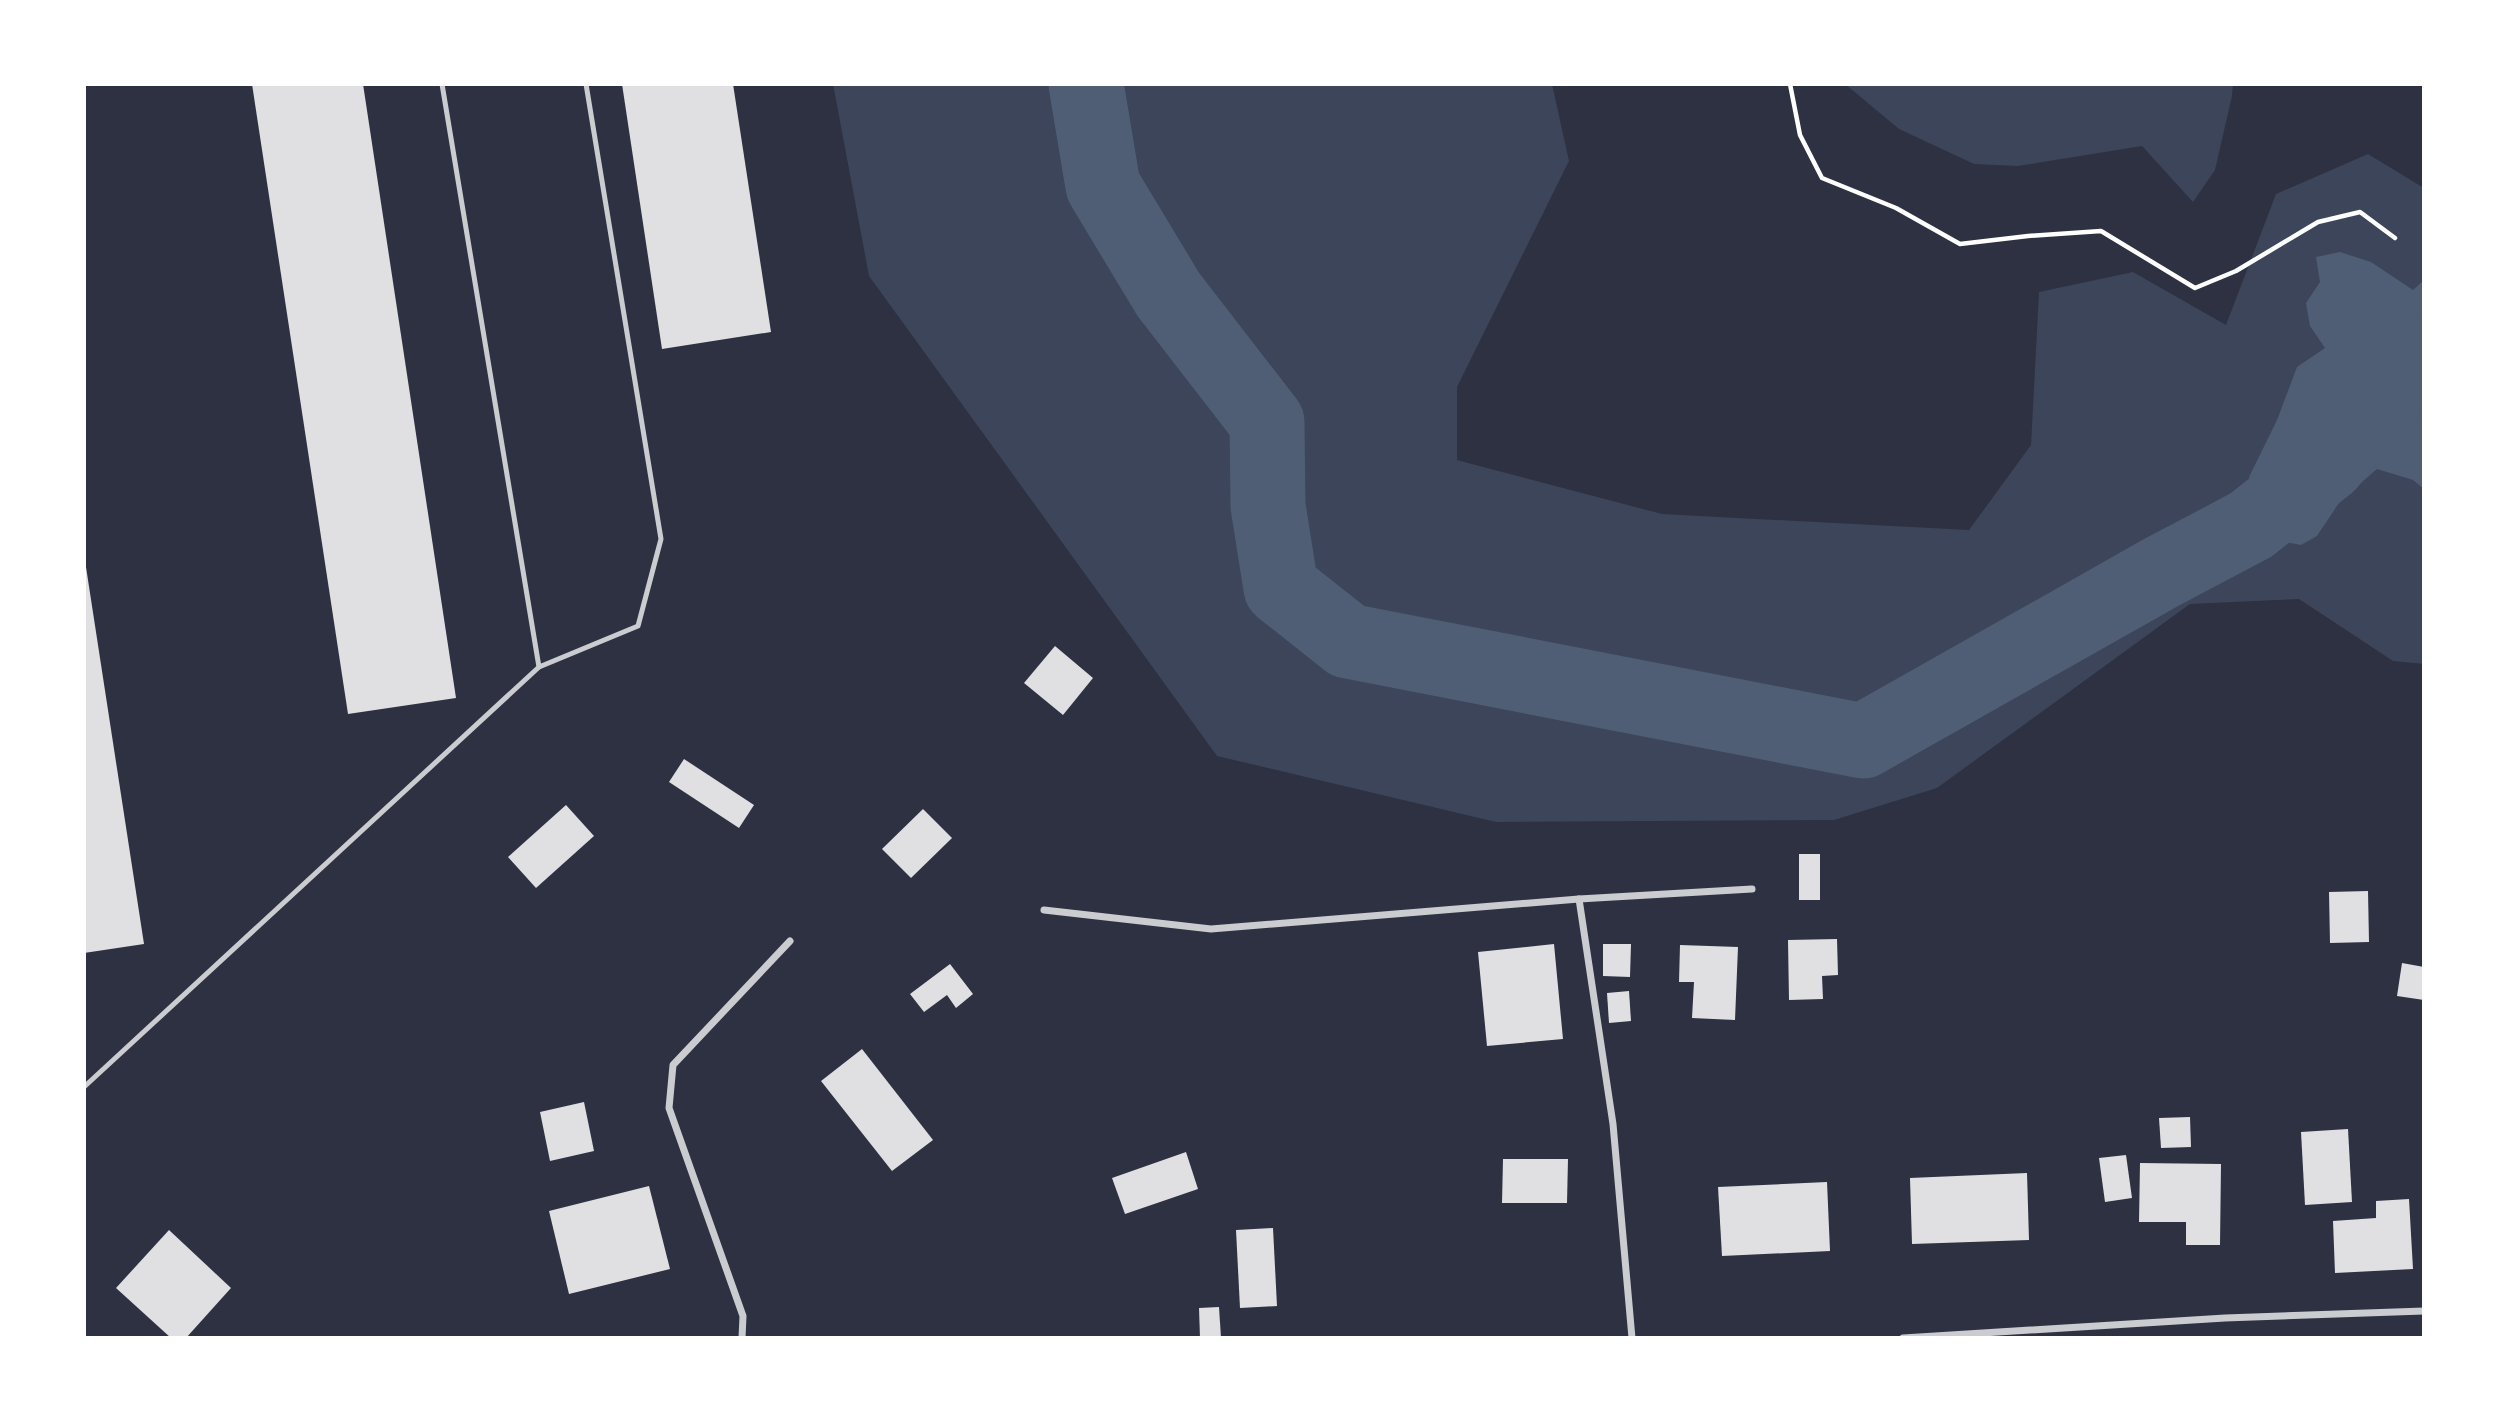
<svg xmlns="http://www.w3.org/2000/svg" width="2508" height="1422" font-family="'Noto Sans',sans-serif">
<style>
.green{fill:#3c4559}
.water{fill:#4f5d75}
.lines{fill:none;stroke-linecap:round;stroke-linejoin:round}
.river{stroke:#4f5d75;stroke-width:75}
.building{fill:#e0e0e3}
.path{stroke:#fff;stroke-width:4.5}
.service{stroke:#caccd0;stroke-width:5}
.minor{stroke:#caccd0;stroke-width:7}
</style>
<rect width="100%" height="100%" fill="#2d3142"/>
<!-- green -->
<g class="green">
<polygon points="833,84 1552,84 1569,161 1457,387 1457,460 1662,514 1969,530 2031,445 2039,292 2133,272 2226,325 2276,194 2368,154 2424,188 2424,664 2393,661 2299,599 2190,604 1937,788 1834,820 1496,822 1217,756 869,276"/>
<polygon points="1845,84 2233,84 2232,96 2215,170 2193,202 2142,146 2018,166 1974,164 1899,129"/>
</g>
<!-- water -->
<polygon class="water" points="2340,252 2371,262 2413,290 2424,280 2424,489 2413,480 2377,469 2341,500 2317,536 2301,545 2268,539 2251,525 2249,477 2277,420 2297,367 2325,348 2310,326 2306,303 2320,282 2316,257"/>
<g class="lines">
<!-- river -->
<polyline class="river" points="1086,84 1103,186 1168,294 1267,422 1268,506 1281,588 1348,641 1863,741 2162,572 2251,525 2328,464 2424,353"/>
</g>
<!-- building -->
<g class="building">
<polygon points="252,84 363,84 456,698 348,714"/>
<polygon points="622,84 733,84 771,332 662,349"/>
<polygon points="84,554 144,944 84,953"/>
<polygon points="1055,646 1093,678 1063,715 1024,683"/>
<polygon points="684,759 754,805 739,828 669,782"/>
<polygon points="566,805 594,836 536,888 508,857"/>
<polygon points="923,809 952,838 911,878 882,849"/>
<rect x="1799" y="854" width="21" height="46"/>
<polygon points="2368,891 2369,942 2330,943 2329,892"/>
<polygon points="1837,939 1838,975 1822,976 1823,999 1789,1000 1788,940"/>
<polygon points="1554,944 1563,1039 1487,1046 1478,952"/>
<polygon points="1603,944 1631,944 1630,977 1603,976"/>
<polygon points="1680,945 1738,947 1735,1020 1692,1018 1694,982 1679,982"/>
<polygon points="2402,963 2424,967 2424,1000 2397,996"/>
<polygon points="950,964 973,994 956,1008 947,995 924,1012 910,994"/>
<polygon points="1629,991 1631,1021 1609,1023 1607,993"/>
<polygon points="862,1049 933,1140 892,1171 821,1081"/>
<polygon points="584,1102 594,1151 550,1161 540,1112"/>
<polygon points="2190,1117 2191,1147 2161,1148 2159,1118"/>
<polygon points="2348,1129 2352,1202 2305,1205 2301,1132"/>
<polygon points="1186,1152 1198,1189 1125,1214 1112,1178"/>
<polygon points="2126,1155 2132,1198 2105,1202 2099,1158"/>
<polygon points="1503,1159 1568,1159 1567,1203 1502,1203"/>
<polygon points="2140,1163 2221,1164 2220,1245 2186,1245 2186,1222 2139,1222"/>
<polygon points="2027,1173 2029,1240 1912,1244 1910,1178"/>
<polygon points="1827,1182 1830,1251 1722,1256 1718,1187"/>
<polygon points="649,1186 670,1269 569,1294 549,1211"/>
<polygon points="2409,1199 2413,1269 2335,1273 2333,1221 2376,1218 2376,1201"/>
<polygon points="1273,1228 1277,1306 1240,1308 1236,1230"/>
<polygon points="169,1230 231,1288 186,1338 171,1338 116,1288"/>
<polygon points="1219,1307 1221,1338 1200,1338 1199,1308"/>
</g>
<g class="lines">
<!-- path -->
<polyline class="path" points="1790,84 1800,135 1822,178 1896,208 1960,244 2028,236 2101,231 2195,288 2236,271 2318,222 2360,212 2395,238"/>
<!-- service -->
<g class="service">
<polyline points="442,84 539,667 638,626 661,539 586,84"/>
<polyline points="84,1087 539,667"/>
</g>
<!-- minor -->
<g class="minor">
<polyline points="1579,899 1613,1124 1632,1338"/>
<polyline points="1044,910 1211,929 1579,899 1752,889"/>
<polyline points="742,1338 743,1316 669,1108 673,1065 790,941"/>
<polyline points="1903,1338 2225,1318 2424,1311"/>
</g>
</g>
<!-- border -->
<rect width="2508" height="1422" fill="none" stroke="#ffffff" stroke-width="172"/>
</svg>
